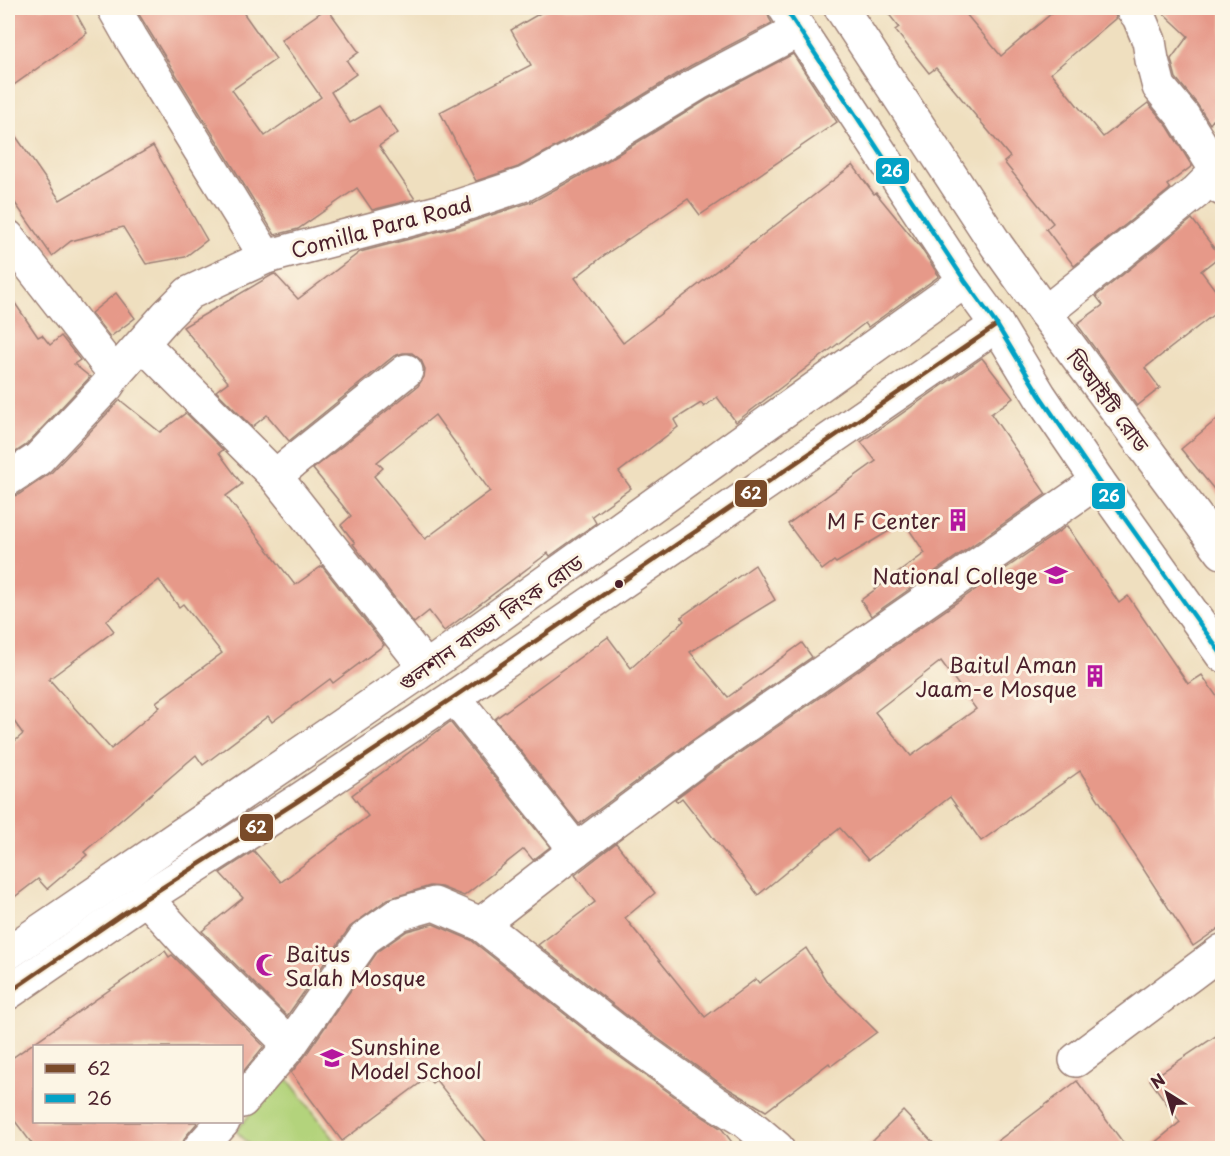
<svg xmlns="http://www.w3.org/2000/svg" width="1230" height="1156" font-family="'Playpen Sans','Noto Sans Bengali',sans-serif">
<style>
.green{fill:#b3d37b;stroke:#7e7953;stroke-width:1.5}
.building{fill:#e69989;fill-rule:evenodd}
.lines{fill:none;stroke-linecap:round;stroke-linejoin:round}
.minor-casing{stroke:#9c7f75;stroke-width:36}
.major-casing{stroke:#9c7f75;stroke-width:36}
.minor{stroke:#fff;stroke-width:33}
.major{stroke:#fff;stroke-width:33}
.bus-1-casing{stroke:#fcf5e5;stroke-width:9}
.bus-2-casing{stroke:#fcf5e5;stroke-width:9}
.bus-1{stroke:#7a4b2a;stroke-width:4.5}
.bus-2{stroke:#04a2c6;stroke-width:4.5}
.bus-dot{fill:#4a1f2b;stroke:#fcf5e5;stroke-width:2}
.labels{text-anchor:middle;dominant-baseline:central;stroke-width:6;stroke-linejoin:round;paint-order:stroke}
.street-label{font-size:21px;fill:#4a1f2b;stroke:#fcf5e5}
.poi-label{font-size:21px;fill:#4a1f2b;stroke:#fcf5e5;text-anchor:end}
.line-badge{stroke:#fcf5e5;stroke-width:2}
.badge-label{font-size:16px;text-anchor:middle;font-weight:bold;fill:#fff}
</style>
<rect width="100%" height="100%" fill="#fcf5e5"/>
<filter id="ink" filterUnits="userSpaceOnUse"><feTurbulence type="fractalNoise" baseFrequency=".0167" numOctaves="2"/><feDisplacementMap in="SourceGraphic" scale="12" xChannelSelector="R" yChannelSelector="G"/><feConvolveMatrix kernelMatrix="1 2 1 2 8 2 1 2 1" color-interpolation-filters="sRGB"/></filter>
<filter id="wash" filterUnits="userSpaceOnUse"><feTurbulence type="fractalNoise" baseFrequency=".008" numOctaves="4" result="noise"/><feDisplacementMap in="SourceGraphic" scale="24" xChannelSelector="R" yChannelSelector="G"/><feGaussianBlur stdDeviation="1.35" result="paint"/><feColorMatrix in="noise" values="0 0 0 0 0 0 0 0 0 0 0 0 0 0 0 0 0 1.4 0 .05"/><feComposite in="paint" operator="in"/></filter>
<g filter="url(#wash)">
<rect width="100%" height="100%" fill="#efdfbf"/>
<!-- green -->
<polygon class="green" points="284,1074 341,1148 253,1148 236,1131"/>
<g id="blocks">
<!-- building -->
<g class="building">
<polygon points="8,8 73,8 87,33 8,89"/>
<polygon points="135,8 240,8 276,59 232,90 265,136 321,97 281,40 327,8 359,52 347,61 356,74 331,92 350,123 379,106 398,133 379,146 415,199 372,210 357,188 298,229 275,235"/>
<polygon points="549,8 767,8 769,18 772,23 690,66 588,129 518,167 476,181 440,112 531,65 511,30"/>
<polygon points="884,8 961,8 1001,56 1058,8 1114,8 1114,11 1116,18 1051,73 1103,137 1148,103 1168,127 1192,166 1167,185 1170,189 1074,266 1046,229 1053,223 1004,162 1010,157 936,68 929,73 895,30 899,27"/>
<polygon points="1158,8 1222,8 1222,108 1210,124 1197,104 1176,78 1171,59 1188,36"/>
<path d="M793 54 837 122 700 215 688 199 606 254 575 278 623 343 853 165 874 194 876 193 921 248 939 276 868 327 865 323 736 422 717 397 704 407 701 403 674 420 678 427 619 472 631 488 592 516 596 523 550 556 548 553 444 631 429 611 414 623 353 544 355 543 341 525 351 516 313 469 418 386 424 377 425 369 421 360 412 353H403L394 356 289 441 267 415 252 427 216 391 228 382 183 327 272 275 275 274 298 299 360 252 455 227 534 201 607 161 708 99ZM435 415 490 491 425 539 374 476 383 468 377 462Z"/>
<polygon points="8,125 60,200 153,146 207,240 185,257 146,264 123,227 71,241 52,256 8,193"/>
<polygon points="1192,219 1220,256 1201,271 1222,299 1222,308 1145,368 1160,388 1137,406 1077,324 1103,305 1096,296"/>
<polygon points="8,293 38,337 42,335 50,345 61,336 80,360 74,364 90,377 26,445 8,457"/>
<polygon points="116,293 135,318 110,337 91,313"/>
<polygon points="982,358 1013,398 991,414 1046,494 871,616 861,600 925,553 904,522 836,563 834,561 822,570 788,524 876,461 861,442"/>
<path d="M120 400 160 432 186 413 223 450 219 453 242 484 226 496 295 585 322 566 384 645 333 683 330 679 272 722 268 716 203 765 196 755 84 852 87 855 47 889 38 879 8 902V747L23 734 8 713V497L18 495 52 472ZM159 580 179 607 183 604 222 653 156 702 160 707 111 749 49 679 114 631 106 621Z"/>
<polygon points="1222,415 1222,499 1181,449"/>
<path d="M1067 526 1119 603 1128 596 1188 684 1202 675 1222 704V926L1193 946 1080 771 981 841 950 797 868 860 840 828 758 895 682 798 677 802 675 799 709 774ZM941 661 976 709 911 756 875 712Z"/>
<polygon points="755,565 775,600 690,652 728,697 802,643 812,657 687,744 579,824 495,719 608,637 631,668 684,621 681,617"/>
<polygon points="450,722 550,847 533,860 524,849 464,896 441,887 430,886 388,899 350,927 287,1016 202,931 243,898 220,873 254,851 281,882 368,816 352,795"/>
<polygon points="616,843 655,893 625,918 705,1017 756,979 759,983 806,948 827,982 877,1032 831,1066 829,1063 766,1111 724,1086 635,1022 538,945 595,902 575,875"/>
<polygon points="433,924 471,940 613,1052 703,1117 722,1129 737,1149 491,1149 436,1080 432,1083 427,1078 342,1141 291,1073 305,1056 378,951 407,931"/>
<polygon points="165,951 169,957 172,955 264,1046 242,1073 242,1047 34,1047 34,1122 196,1122 197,1123 186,1136 182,1144 182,1149 36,1149 8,1112 8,1061"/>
<polygon points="1222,1032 1222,1149 1147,1149 1180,1122 1150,1080"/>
<polygon points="1077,1081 1128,1149 987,1149"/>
<polygon points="903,1111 939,1149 865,1149"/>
</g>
</g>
</g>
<g filter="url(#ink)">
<use href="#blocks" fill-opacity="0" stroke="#9c7f75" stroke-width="1.5"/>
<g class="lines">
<!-- minor casing -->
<g class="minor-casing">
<g id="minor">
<polyline points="114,8 131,38 266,257"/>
<polyline points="1132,8 1139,17 1149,41 1152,60 1159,87 1183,116 1217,171 1222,189"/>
<polyline points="8,237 115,374"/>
<polyline points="1045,313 1196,192 1217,171 1222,159"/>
<polyline points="143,344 275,476 426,668"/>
<polyline points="275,476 406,371"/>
<polyline points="8,479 38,459 107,386 115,374 167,315 189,293 266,257 450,209 525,184 597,145 699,83 799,30"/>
<polyline points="454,697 576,850"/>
<polyline points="146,898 185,941 290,1045 365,938 399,914 434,904 481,924 624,1037 714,1102 745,1121 777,1148"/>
<polyline points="481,924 576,850 698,759 1098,481"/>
<polyline points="1076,1060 1222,951"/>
<polyline points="242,1101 290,1045"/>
<polyline points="200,1148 223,1122"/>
</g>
</g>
<!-- major casing -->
<g class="major-casing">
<g id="major">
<polyline points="785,8 965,281 997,325 1040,396 1098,481 1222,655"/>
<polyline points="841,8 997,246 1045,313 1222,552"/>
<polyline points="8,953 426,668 965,281"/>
<polyline points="8,993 146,898 298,801 454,697 997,325"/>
</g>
</g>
<!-- minor -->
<use href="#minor" class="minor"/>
<!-- major -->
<use href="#major" class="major"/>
<!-- bus-1 casing -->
<g class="bus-1-casing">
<polyline id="bus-1" points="8,993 146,898 298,801 454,697 997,325"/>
</g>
<!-- bus-2 casing -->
<g class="bus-2-casing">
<polyline id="bus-2" points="785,8 965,281 997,325 1040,396 1098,481 1222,655"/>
</g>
<!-- bus-1 -->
<use href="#bus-1" class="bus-1"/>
<!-- bus-2 -->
<use href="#bus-2" class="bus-2"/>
</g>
</g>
<!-- icons -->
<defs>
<g id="building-bare" transform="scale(1.8)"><path d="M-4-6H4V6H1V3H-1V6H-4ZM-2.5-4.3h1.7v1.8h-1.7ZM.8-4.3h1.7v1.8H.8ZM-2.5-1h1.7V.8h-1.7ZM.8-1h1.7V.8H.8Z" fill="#b5179e" stroke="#fcf5e5" stroke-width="2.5" paint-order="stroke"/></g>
<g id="university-bare" transform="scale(1.8)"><path d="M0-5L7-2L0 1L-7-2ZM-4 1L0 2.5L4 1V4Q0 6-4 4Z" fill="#b5179e" stroke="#fcf5e5" stroke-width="2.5" paint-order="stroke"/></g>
<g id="mosque-bare" transform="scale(1.8)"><path d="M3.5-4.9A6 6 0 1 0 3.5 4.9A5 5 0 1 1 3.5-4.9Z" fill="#b5179e" stroke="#fcf5e5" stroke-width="2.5" paint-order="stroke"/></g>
<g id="school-bare" transform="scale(1.8)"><path d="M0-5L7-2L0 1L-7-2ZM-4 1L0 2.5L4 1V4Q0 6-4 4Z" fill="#b5179e" stroke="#fcf5e5" stroke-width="2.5" paint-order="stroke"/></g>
</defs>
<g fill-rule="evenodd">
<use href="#building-bare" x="958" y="520"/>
<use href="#university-bare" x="1056" y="575"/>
<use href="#building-bare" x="1095" y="676"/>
<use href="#mosque-bare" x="267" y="965"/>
<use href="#school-bare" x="332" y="1058"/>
</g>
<!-- markers -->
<circle class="bus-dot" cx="619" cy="584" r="5"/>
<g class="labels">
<!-- street labels -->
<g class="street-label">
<text transform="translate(381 226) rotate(-15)">Comilla Para Road</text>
<text transform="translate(1109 400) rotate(53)">ডিআইটি রোড</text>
<text transform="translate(490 622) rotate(-35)">গুলশান বাড্ডা লিংক রোড</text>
</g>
<!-- poi labels -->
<g class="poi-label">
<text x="940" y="520">M F Center</text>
<text x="1038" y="575">National College</text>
<text x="1077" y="664">Baitul Aman<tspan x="1077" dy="24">Jaam-e Mosque</tspan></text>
<text x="285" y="953" text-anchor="start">Baitus<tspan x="285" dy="24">Salah Mosque</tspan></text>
<text x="350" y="1046" text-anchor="start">Sunshine<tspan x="350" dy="24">Model School</tspan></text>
</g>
</g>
<g class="line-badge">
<rect x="875" y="157" width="35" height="28" rx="6" fill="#04a2c6"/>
<rect x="734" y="479" width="34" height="29" rx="6" fill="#7a4b2a"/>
<rect x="1091" y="482" width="35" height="28" rx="6" fill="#04a2c6"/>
<rect x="239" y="813" width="35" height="29" rx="6" fill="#7a4b2a"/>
</g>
<g class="badge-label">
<text x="892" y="177">26</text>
<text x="751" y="499">62</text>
<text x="1109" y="502">26</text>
<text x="256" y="833">62</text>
</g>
<!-- margin -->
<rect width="1230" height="1156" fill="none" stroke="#fcf5e5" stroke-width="30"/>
<!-- legend -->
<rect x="33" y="1045" width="210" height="78" fill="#fcf5e5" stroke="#b59f9b" stroke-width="1.5"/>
<rect x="45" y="1064" width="30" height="9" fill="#7a4b2a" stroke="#b59f9b" stroke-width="1.5"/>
<text x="87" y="1075" font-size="18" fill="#4a1f2b">62</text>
<rect x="45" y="1094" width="30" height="9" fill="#04a2c6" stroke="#b59f9b" stroke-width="1.5"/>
<text x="87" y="1105" font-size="18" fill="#4a1f2b">26</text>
<!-- north arrow -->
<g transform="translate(1167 1093) rotate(323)" stroke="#fcf5e5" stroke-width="4.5" paint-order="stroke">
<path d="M0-4.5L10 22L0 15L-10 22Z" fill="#4a1f2b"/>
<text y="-9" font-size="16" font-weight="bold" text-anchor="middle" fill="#4a1f2b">N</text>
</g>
</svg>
